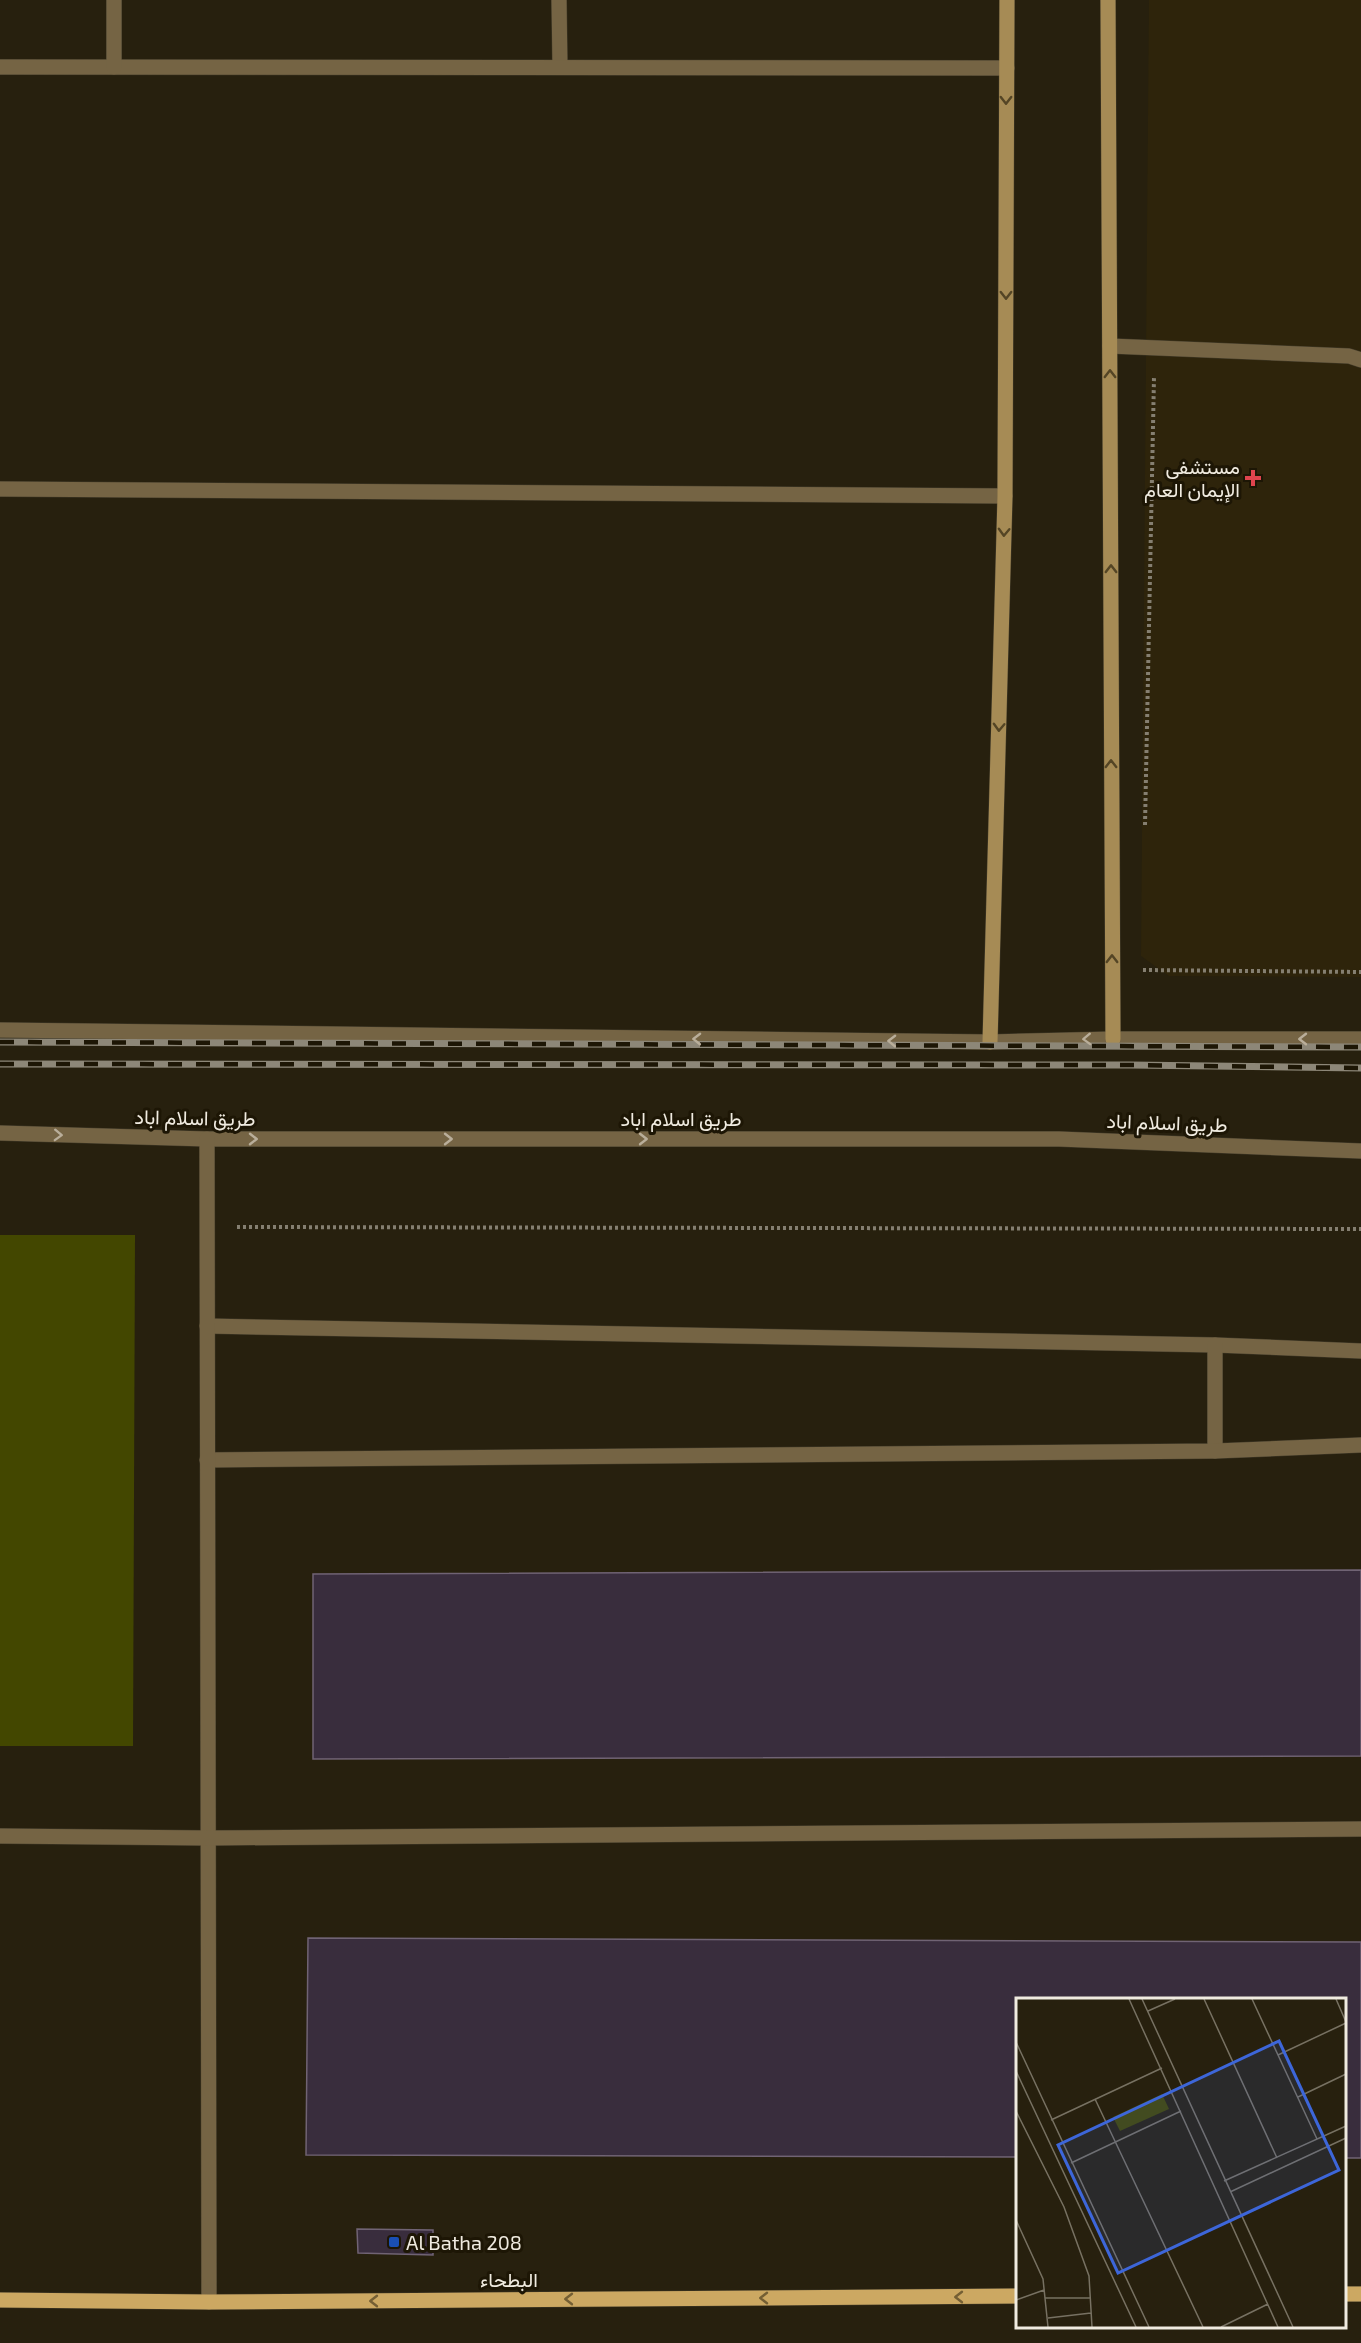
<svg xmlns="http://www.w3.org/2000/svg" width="1361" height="2343" font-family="'Exo 2',Vazirmatn,sans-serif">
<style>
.built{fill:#2e240b}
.green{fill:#434700}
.building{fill:#392d3d;stroke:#706374;stroke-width:1.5}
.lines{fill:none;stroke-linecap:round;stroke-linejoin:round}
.lane-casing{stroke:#433c2b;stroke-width:16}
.street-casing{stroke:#433c2b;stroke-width:16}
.secondary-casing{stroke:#433c2b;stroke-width:16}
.primary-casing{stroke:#433c2b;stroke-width:16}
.path{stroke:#857f71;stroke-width:4;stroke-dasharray:3 3;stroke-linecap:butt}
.lane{stroke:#756444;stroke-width:15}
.street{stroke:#756444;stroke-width:15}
.secondary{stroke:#a68b55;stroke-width:15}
.primary{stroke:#cca862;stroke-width:15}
.rail-casing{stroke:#8d8778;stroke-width:7}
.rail{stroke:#1d1605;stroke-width:4.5;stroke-dasharray:14;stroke-linecap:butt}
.oneway{stroke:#544525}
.oneway2{stroke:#b9ae9a}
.oneway3{stroke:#745f34}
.health-dot{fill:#e0444e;stroke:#1d1605;stroke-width:2}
.transit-dot{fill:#1a4fb4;stroke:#1d1605;stroke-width:2}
.labels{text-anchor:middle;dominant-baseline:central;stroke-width:6;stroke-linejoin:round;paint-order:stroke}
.poi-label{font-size:20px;fill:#f0ebe0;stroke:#1d1605;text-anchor:end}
.street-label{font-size:20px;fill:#f0ebe0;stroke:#1d1605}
.inset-road{fill:none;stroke:#777162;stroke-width:1.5}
.view{fill:#3d66d9;fill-opacity:0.15;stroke:#3d66d9;stroke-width:3}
.inset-edge{fill:none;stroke:#f0ebe0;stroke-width:3}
</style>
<rect width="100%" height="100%" fill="#27200e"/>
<!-- built -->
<polygon class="built" points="1149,0 1361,0 1361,977 1169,976 1141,956"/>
<!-- green -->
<polygon class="green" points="0,1235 135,1235 133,1746 0,1746"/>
<!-- building -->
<g class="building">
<polygon points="1361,1570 1361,1756 313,1759 313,1574"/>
<polygon points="308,1938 1361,1942 1361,2158 1344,2158 1344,2000 1018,2000 1018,2157 306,2155"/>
<polygon points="357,2229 433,2230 433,2255 358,2253"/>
</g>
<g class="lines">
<!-- lane casing -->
<g class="lane-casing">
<g id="lane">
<polyline points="1110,346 1349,356 1361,360"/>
<polyline points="207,1326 1215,1345 1361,1351"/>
<polyline points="1215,1345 1215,1451"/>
<polyline points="207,1460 1215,1451 1361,1445"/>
</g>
</g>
<!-- street casing -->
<g class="street-casing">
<g id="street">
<polyline points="559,0 560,67"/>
<polyline points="0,67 1007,68"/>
<polyline points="114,67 114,0"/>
<polyline points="0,489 1005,496"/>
<polyline points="0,1030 990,1042 1113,1039 1361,1039"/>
<polyline points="0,1133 207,1139 1059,1139 1361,1151"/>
<polyline points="207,1139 209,2302"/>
<polyline points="0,1836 208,1838 1361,1829"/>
</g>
</g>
<!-- secondary casing -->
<g class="secondary-casing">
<g id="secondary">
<polyline points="1108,0 1113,1039"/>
<polyline points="990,1042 1005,496 1007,0"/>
</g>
</g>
<!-- primary casing -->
<g class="primary-casing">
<g id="primary">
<polyline points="1344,2294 1361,2294"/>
<polyline points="0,2300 209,2302 1018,2296"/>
</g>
</g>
<!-- path -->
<g class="path">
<polyline points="1145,825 1154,377"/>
<polyline points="1143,970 1361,972"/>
<polyline points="237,1227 1361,1229"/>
</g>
<!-- lane -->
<use href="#lane" class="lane"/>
<!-- street -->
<use href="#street" class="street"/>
<!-- secondary -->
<use href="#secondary" class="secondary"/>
<!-- primary -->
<use href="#primary" class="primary"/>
<!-- rail casing -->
<g class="rail-casing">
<g id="rail">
<polyline points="0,1042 1361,1047"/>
<polyline points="0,1064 1130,1065 1361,1068"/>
</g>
</g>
<!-- rail -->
<use href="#rail" class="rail"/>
</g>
<!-- one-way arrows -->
<defs><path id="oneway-chevron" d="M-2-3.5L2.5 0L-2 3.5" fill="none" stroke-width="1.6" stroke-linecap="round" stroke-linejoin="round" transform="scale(1.5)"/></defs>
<g class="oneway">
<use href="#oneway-chevron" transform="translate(1006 100) rotate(90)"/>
<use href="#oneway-chevron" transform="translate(1006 295) rotate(90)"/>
<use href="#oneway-chevron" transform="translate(1110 374) rotate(-90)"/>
<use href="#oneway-chevron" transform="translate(1004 532) rotate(92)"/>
<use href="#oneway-chevron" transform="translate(1111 569) rotate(-90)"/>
<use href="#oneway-chevron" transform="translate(999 727) rotate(92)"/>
<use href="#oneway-chevron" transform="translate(1111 764) rotate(-90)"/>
<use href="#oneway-chevron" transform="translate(1112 959) rotate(-90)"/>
</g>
<g class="oneway2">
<use href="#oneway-chevron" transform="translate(697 1039) rotate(-179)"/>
<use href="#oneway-chevron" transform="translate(1087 1039) rotate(178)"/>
<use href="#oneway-chevron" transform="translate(1303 1039) rotate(180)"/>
<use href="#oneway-chevron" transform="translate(892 1041) rotate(-179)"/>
<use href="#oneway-chevron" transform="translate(58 1135) rotate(2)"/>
<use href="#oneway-chevron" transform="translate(253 1139)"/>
<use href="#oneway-chevron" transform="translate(448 1139)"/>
<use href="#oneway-chevron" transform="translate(643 1139)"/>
</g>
<g class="oneway3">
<use href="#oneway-chevron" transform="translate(959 2297) rotate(180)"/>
<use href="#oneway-chevron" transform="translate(764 2298) rotate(180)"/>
<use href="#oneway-chevron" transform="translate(569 2299) rotate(180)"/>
<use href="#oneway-chevron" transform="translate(374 2301) rotate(180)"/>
</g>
<!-- markers -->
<path class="health-dot" d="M1250 469h6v6h6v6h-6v6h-6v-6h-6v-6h6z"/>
<rect class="transit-dot" x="388" y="2236" width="12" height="12" rx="3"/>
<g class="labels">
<!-- poi labels -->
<g class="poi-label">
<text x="1240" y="466">مستشفى<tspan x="1240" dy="23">الإيمان العام</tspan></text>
<text x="406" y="2242" text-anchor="start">Al Batha 208</text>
</g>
<!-- street labels -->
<g class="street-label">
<text transform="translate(195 1117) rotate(1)">طريق اسلام اباد</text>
<text x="681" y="1118">طريق اسلام اباد</text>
<text transform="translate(1167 1122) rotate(2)">طريق اسلام اباد</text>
<text x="509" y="2279">البطحاء</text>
</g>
</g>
<!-- overview -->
<g transform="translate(1016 1998)">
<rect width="330" height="330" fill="#27200e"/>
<path d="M146 96 153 111 104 133 97 119Z" fill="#434700"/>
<path class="inset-road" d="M113 1 262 329M126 1 277 329M188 1 261 160M236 1 301 141M320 1 330 24M132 13 159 1M0 44 133 329M262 57 330 25M0 73 120 329M282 99 330 76M79 101 187 329M0 113 48 209 73 278 76 329M35 122 146 70M55 165 165 113M208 183 330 128M214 194 330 140M0 222 27 281 32 329M29 300H75M0 302 28 292M32 320 75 315M205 329 252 306"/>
<path class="view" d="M263 43 323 172 102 275 42 147Z"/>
<rect width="330" height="330" class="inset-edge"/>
</g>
</svg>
